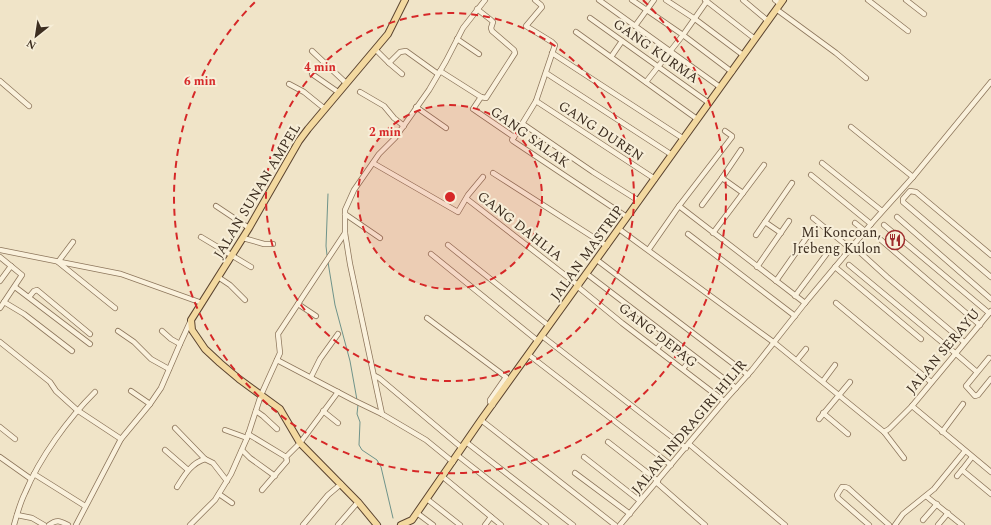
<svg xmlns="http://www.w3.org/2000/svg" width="991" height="525" font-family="Spectral,serif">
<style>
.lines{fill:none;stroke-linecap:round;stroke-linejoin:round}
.stream{stroke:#6f938a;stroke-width:1}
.minor-casing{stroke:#8d765c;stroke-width:6}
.major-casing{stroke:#5b4430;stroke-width:8}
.minor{stroke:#faf1dc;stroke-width:4.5}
.major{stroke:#f3d9a0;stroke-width:6}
.ring{fill:none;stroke:#d62828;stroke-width:2;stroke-dasharray:7 5}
.labels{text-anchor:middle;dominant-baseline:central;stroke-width:4;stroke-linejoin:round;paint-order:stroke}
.street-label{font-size:14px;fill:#3d2e20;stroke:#f7eed8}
.poi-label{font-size:14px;fill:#3d2e20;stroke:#f7eed8;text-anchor:end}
.centre{fill:#d62828;stroke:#f7eed8;stroke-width:2}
.ring-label{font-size:12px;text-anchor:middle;font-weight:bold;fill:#d62828;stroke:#f7eed8;stroke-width:4;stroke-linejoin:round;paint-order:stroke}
</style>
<rect width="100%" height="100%" fill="#f0e4c8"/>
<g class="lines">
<!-- stream -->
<g class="stream">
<polyline points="327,255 326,246 328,194"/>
<polyline points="328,262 335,305 350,361 357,400"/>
<polyline points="358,405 357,414 360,422 359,445 362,450 377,460 381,467 393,518"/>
</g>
<!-- minor casing -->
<g class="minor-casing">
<g id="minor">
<polyline points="599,0 720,87"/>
<polyline points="632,0 683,35 732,72"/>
<polyline points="666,0 695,19 743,55"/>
<polyline points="705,0 755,39"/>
<polyline points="743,0 768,21"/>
<polyline points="775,0 780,4"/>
<polyline points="868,0 908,31"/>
<polyline points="906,0 924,14"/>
<polyline points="477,9 491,20 493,22 491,28 492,31 514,50 515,53 486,98 481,97"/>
<polyline points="776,9 836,53 866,78"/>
<polyline points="590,18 709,103"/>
<polyline points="635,26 654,0"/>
<polyline points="576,32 697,119"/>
<polyline points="457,39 479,54"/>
<polyline points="375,49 389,63 400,52 406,51 438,74"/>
<polyline points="312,51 346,83"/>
<polyline points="552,53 684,139"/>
<polyline points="611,57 622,41"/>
<polyline points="389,63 402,74"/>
<polyline points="440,71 481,97 473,109 514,137"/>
<polyline points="546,73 672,155"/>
<polyline points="312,74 338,92"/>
<polyline points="0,81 29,106"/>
<polyline points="646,82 683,35 707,1"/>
<polyline points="289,84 304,92 325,109"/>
<polyline points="360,92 384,106 394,118 404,126"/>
<polyline points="536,101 655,179"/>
<polyline points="416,107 446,128"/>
<polyline points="523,124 593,172 639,201"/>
<polyline points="851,127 913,177"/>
<polyline points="514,137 536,101 555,45 552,42 526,26 542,7 541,5 535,0"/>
<polyline points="514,137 512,140 513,141 627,217"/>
<polyline points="741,150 722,178 743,193"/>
<polyline points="373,163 458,212 468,195 483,177"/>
<polyline points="822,163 882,211"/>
<polyline points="493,173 607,246"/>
<polyline points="811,175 871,224"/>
<polyline points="467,199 579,286"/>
<polyline points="702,205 722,178"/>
<polyline points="216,206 249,228"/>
<polyline points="679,206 732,137 732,136 725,131"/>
<polyline points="345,214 380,238"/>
<polyline points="897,217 991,299"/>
<polyline points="813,218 851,249"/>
<polyline points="765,222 792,183"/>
<polyline points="855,223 865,231"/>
<polyline points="884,225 989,313"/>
<polyline points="619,229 776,344 884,432 889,429 912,406 991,311"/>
<polyline points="345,233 350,264 382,414"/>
<polyline points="713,233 764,165"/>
<polyline points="688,234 795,316"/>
<polyline points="756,235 765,222 781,233"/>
<polyline points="201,237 251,267"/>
<polyline points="243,238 264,244 273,244"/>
<polyline points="881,240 980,325"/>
<polyline points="73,242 58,262 115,308"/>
<polyline points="448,245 549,326"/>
<polyline points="853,246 887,277 964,342"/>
<polyline points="0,250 121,274 202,303"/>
<polyline points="431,254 538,341"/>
<polyline points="991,255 916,192 910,191 903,199 903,202 991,277"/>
<polyline points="0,257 22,275 0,308"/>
<polyline points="597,260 748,375"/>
<polyline points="849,265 955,353 977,372"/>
<polyline points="757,267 789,221"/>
<polyline points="835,267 921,339"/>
<polyline points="587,274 736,388"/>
<polyline points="218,277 230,285 245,300"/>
<polyline points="0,281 11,266"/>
<polyline points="776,281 809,234"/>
<polyline points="15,287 90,344"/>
<polyline points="578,287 622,323 724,401"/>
<polyline points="795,296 831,248"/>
<polyline points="29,297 34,291 37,290 90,334"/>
<polyline points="4,302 24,314 72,351"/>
<polyline points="805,303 871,224 913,177 991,82"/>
<polyline points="836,303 931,382"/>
<polyline points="298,304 316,316"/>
<polyline points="427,318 506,377 490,400 490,402 493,405"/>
<polyline points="118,331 134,342 151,359 169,369"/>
<polyline points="162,331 171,339 180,344"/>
<polyline points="542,336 686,448"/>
<polyline points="0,342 50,382 56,391 77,410 121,439"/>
<polyline points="657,349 667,336"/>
<polyline points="529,355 671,465"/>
<polyline points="989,358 966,386 975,396 978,395 991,379"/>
<polyline points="277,360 353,400 382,414 426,440 453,462"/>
<polyline points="797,360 806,349"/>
<polyline points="683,369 693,356"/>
<polyline points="375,376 379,378 462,448"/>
<polyline points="311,377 320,359 338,334"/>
<polyline points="823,381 835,365"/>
<polyline points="131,391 150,404"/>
<polyline points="912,406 991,472"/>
<polyline points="256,411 263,416 277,429"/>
<polyline points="323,411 338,423"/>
<polyline points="823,413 848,434"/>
<polyline points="819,419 850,382"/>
<polyline points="481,420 615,525"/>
<polyline points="0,427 15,439"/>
<polyline points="175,428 205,459"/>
<polyline points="225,430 247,438"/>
<polyline points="884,432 904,458"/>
<polyline points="942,432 963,404"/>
<polyline points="248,434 286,457 300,443 338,392"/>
<polyline points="466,442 573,525"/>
<polyline points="608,442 658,481"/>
<polyline points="689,444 785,525"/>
<polyline points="165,450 188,470"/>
<polyline points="242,450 250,458 275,476"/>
<polyline points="457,455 546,525"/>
<polyline points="0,457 31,479"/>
<polyline points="584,457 640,501"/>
<polyline points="972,457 962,470 991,494"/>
<polyline points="575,473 630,514"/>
<polyline points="34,474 85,506"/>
<polyline points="957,476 962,470"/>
<polyline points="443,477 501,525"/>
<polyline points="656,482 705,525"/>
<path d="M177 487C184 476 191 463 205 459L213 463 227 481"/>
<polyline points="262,490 287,461 286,457"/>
<polyline points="219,494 232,503"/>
<polyline points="926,496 962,525"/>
<polyline points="427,499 460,525"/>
<polyline points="417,513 433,525"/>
<polyline points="17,515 32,518 44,525"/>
<polyline points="923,520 937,504"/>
<path d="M14 525C17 514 20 503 25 493 40 457 68 419 95 392"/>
<path d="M49 525C57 519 60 521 68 525"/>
<polyline points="76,525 121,439 150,404 161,388 180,344 191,320"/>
<polyline points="190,525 215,500 231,474 247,438 261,395 280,353 278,334 345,233 345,210 354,190 379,154 395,138 429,90 446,61 463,28 485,0"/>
<polyline points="303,525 328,495 341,484"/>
<polyline points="338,525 358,502"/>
<polyline points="485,525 491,517"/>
<polyline points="620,525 726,399 752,370 805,303 679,206 649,249"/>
<polyline points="869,525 838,498 837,495 842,487 845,487 848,488 889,525"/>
<polyline points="895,525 903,514 934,489 965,451"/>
<polyline points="938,525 948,513"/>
</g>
</g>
<!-- major casing -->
<g class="major-casing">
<g id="major">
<polyline points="377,525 358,502 300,443 280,409 239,379 220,363 205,349 192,330 191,320 249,228 299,141 308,129 388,34 405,0"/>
<polyline points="401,525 412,520 481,420 783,0"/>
</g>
</g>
<!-- minor -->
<use href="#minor" class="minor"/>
<!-- major -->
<use href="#major" class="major"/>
</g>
<!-- distance rings -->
<circle cx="450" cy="197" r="92" fill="#d62828" fill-opacity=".12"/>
<g class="ring">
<circle cx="450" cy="197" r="92"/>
<circle cx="450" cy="197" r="184"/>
<path d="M643 0A276 276 0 1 1 257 0"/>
</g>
<!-- icons -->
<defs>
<g id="restaurant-ring" transform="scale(1)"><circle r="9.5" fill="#f7eed8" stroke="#9e2a2b" stroke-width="1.5"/><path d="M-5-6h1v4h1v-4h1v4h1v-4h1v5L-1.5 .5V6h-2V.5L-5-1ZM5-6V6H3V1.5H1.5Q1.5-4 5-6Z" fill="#9e2a2b"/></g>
</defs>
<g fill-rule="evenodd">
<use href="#restaurant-ring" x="895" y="240"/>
</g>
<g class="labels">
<!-- street labels -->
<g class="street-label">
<text transform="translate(656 51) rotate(35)">GANG KURMA</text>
<text transform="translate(601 131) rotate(33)">GANG DUREN</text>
<text transform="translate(530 137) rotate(36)">GANG SALAK</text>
<text transform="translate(257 191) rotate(-59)">JALAN SUNAN AMPEL</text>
<text transform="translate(520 226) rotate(38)">GANG DAHLIA</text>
<text transform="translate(587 253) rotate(-54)">JALAN MASTRIP</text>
<text transform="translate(658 335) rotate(38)">GANG DEPAG</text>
<text transform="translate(943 351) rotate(-50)">JALAN SERAYU</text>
<text transform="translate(689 427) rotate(-50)">JALAN INDRAGIRI HILIR</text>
</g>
<!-- poi labels -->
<g class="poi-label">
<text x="881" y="232">Mi Koncoan,<tspan x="881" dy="16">Jrebeng Kulon</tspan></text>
</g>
</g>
<circle cx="450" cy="197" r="6" class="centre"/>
<g class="ring-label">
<text x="320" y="71">4 min</text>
<text x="200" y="85">6 min</text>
<text x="385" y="136">2 min</text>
</g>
<!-- north arrow -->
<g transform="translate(36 36) rotate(210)" stroke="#f7eed8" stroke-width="3" paint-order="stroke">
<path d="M0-3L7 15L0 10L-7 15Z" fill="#3d2e20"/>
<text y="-6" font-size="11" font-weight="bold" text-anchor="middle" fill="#3d2e20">N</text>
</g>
</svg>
